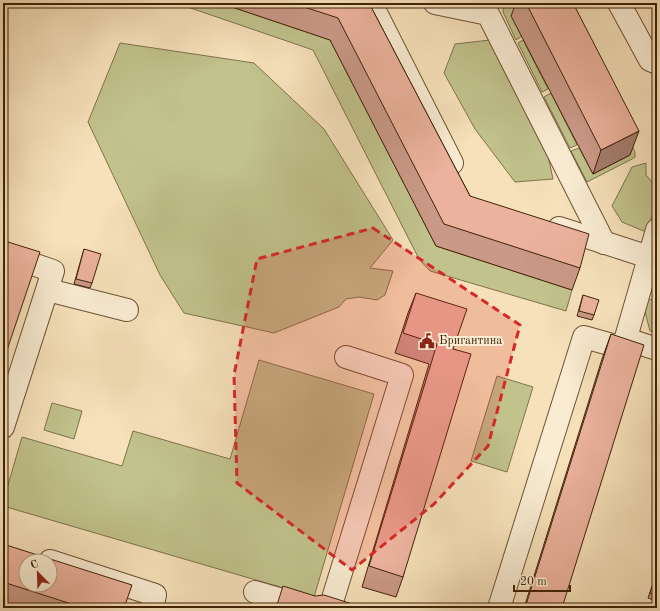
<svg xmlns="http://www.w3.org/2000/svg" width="660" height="611" font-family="'Old Standard TT',serif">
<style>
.green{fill:#c1c28c;stroke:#80724a}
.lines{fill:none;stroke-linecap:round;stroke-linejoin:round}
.minor-casing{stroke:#6e5234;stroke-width:24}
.minor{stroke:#f9ecd2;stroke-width:22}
.wall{fill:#ca9987;stroke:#402207}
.shaded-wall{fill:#a47d6e;stroke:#402207}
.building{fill:#ebb29d;stroke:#402207;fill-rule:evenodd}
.marked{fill:#d62828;fill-opacity:0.2;stroke:#d62828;stroke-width:3;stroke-dasharray:8 5;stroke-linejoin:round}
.labels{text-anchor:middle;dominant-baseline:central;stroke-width:4;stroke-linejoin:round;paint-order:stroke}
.poi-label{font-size:12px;fill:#402207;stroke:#f9ecd2;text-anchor:start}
</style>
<rect width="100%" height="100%" fill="#f6e1ba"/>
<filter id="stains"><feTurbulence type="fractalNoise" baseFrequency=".005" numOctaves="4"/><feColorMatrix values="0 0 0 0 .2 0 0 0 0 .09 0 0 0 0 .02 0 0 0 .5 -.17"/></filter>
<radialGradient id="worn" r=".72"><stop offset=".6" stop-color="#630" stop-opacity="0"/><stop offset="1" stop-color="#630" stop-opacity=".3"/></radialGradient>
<!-- green -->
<g class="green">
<polygon points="176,3 220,3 330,40 436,246 572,290 566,311 430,271 419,259 313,50"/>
<polygon points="504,3 536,3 512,16 522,36 516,40 503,12"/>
<polygon points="560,3 635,152 635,157 632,159 587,182 571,151 579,148 593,174"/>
<polygon points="490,40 545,142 553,179 515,182 475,129 444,73 455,44"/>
<polygon points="523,40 548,89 542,92 518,43"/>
<polygon points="120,43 254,63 324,129 393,240 370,268 393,271 385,295 377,300 359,297 346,299 339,307 274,333 184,313 160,275 88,122"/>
<polygon points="551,93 577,145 570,148 544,97"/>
<polygon points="646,163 646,175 657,188 657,203 646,232 622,222 612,206 632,167"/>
<polygon points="648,299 657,301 657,316 654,325 657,326 657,333 650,331 645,312"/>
<polygon points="259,360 374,394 314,597 3,506 3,502 22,437 122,466 133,431 230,459"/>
<polygon points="497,376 533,387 507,472 471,461"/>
<polygon points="52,403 82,411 74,439 44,430"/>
</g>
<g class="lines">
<!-- minor casing -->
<g class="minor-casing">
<g id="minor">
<polyline points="371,3 452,163"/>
<polyline points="435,3 488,14 604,243"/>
<polyline points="619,3 650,60 657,63"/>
<polyline points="559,228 649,257"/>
<polyline points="3,254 53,271 3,427"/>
<polyline points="48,290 127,310"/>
<polyline points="626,339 657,349"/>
<polyline points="50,561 155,595 152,608"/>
<polyline points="255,592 310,608"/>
<polyline points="330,608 402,375 346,357"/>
<polyline points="499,608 584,337 623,348 657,230"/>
</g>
</g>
<!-- minor -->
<use href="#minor" class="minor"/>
</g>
<!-- wall -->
<g class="wall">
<polygon points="220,3 369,3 470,196 580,268 572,290 436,246 330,40"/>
<polygon points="516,3 573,3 630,155 593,174 511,16"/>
<polygon points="642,3 652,3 644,7"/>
<polygon points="84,249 92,283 90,288 74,284"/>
<polygon points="416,293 453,349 403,577 396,597 362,587 429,364 395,353 408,313"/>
<polygon points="583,295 594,315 592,320 577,316"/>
<polygon points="657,319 657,325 655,325"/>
<polygon points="611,334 562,608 524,608 602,359"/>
<polygon points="3,544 124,608 3,608"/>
<polygon points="657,572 657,601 648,598"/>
</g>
<!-- shaded-wall -->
<g class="shaded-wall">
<polygon points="645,3 652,3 644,7"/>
<polygon points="639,131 630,155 593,174 601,150"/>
</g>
<!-- building -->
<g class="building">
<polygon points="292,3 369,3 470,196 589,234 580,268 444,224 338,18"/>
<polygon points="526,3 573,3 639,131 601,150"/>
<polygon points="3,238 8,242 40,252 3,362"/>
<polygon points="84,249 101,254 92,283 76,279"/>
<polygon points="416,293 467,309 453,349 471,354 403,577 369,566 437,344 403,333"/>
<polygon points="583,295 599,300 594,315 579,311"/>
<polygon points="611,334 644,345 562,608 525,608"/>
<path d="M3 544 132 585 124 608H84L3 582ZM26 561H50V585H26Z"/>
<polygon points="657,572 657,595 650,593"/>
<polygon points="283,586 315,596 324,595 365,608 276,608"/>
</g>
<!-- marked area -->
<path class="marked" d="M373 228 520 325 488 446 434 504 352 570 237 483 234 375 257 259Z"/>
<!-- icons -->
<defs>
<g id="civic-bare" transform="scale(1.2)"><path d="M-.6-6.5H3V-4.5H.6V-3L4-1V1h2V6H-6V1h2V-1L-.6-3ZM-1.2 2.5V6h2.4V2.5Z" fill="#8f2418" stroke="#f9ecd2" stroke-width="2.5" paint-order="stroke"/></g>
</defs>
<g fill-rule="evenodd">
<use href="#civic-bare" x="427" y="341"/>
</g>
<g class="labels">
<!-- poi labels -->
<g class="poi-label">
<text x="439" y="341">Бригантина</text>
</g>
</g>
<!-- margin -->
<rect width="660" height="611" fill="none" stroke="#f6e1ba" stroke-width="16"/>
<rect x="4" y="4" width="652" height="603" fill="none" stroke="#402207" stroke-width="2"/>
<rect x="8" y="8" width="644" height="595" fill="none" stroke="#402207"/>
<!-- north arrow -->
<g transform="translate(38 573) rotate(337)"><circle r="19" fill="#f9ecd2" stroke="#af9b81"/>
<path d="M0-3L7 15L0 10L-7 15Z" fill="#8f2418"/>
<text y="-6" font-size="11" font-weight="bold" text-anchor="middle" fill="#402207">С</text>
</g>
<!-- scale -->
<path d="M514 585v6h56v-6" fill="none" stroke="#402207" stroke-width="2"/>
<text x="520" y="585" font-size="12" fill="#402207" stroke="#f9ecd2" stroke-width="3" paint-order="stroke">20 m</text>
<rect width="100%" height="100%" filter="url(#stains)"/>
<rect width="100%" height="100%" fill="url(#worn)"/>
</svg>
